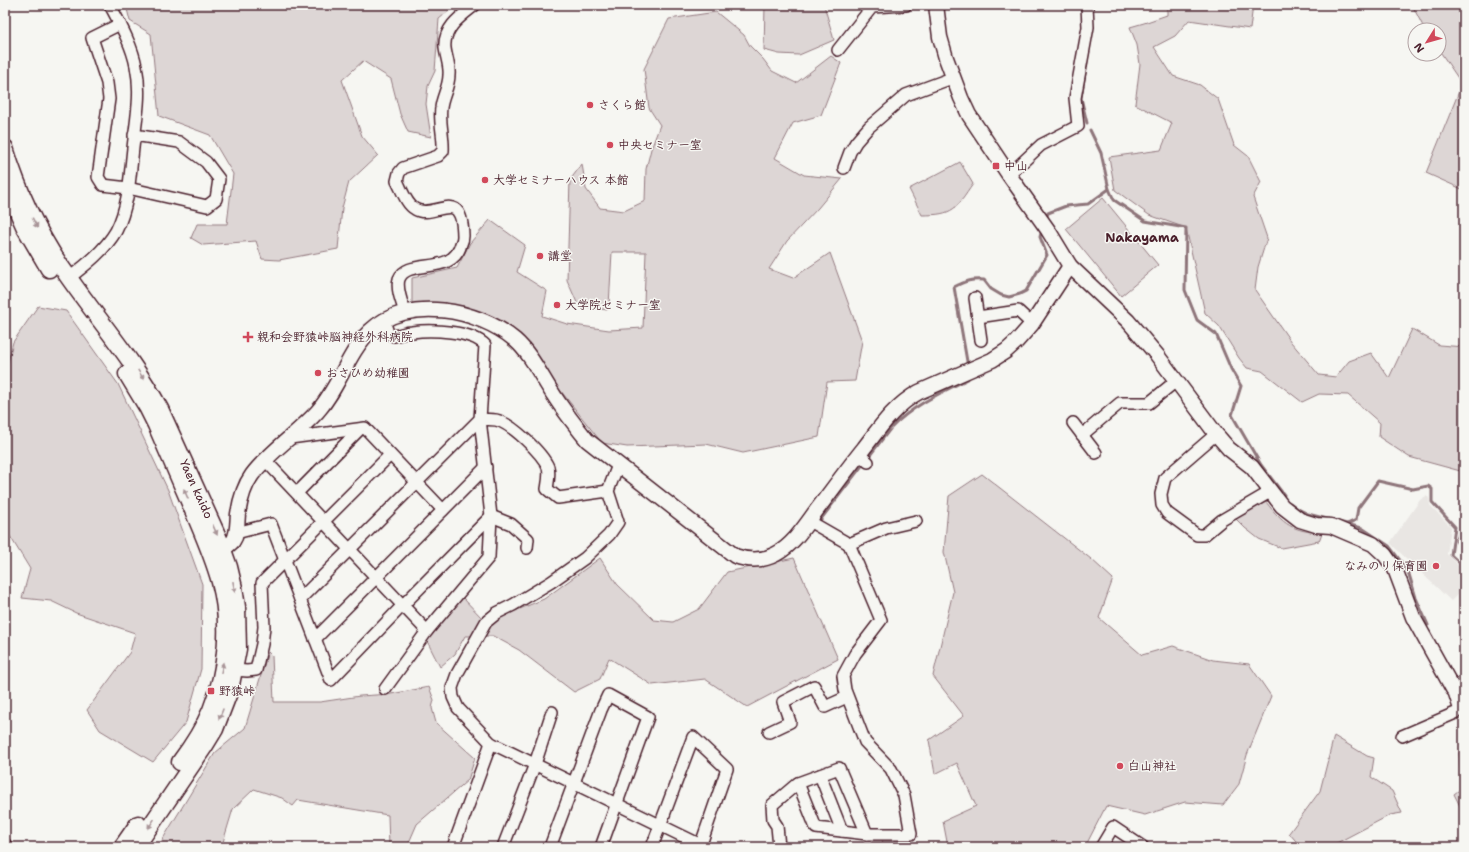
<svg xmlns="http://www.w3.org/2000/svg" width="1469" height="852" font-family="'Shantell Sans','Klee One',sans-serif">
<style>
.built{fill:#e9e6e3}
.green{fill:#ddd6d5;stroke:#947a80}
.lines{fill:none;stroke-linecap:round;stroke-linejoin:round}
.stream{stroke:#8e747a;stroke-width:3}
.minor-casing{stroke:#4a1f2b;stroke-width:14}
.tertiary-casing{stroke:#4a1f2b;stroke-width:17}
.secondary-casing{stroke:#4a1f2b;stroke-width:19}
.minor{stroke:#f6f6f2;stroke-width:11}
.tertiary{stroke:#f6f6f2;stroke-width:14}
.secondary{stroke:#f6f6f2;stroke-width:16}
.oneway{fill:#a99598}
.poi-dot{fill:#d1495b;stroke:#f6f6f2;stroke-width:1.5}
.labels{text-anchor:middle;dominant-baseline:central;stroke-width:3;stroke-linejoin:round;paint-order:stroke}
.poi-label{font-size:12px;font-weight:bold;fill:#4a1f2b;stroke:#f6f6f2;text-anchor:start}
.street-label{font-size:12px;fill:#4a1f2b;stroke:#f6f6f2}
.neighbourhood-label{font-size:13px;font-weight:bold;fill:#4a1f2b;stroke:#f6f6f2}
</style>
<rect width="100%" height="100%" fill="#f6f6f2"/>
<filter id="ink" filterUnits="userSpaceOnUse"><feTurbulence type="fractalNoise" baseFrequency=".025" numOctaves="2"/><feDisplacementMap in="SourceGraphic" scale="8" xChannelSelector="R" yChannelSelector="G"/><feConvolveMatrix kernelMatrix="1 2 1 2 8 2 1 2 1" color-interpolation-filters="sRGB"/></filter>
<g filter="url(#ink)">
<!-- built -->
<polygon class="built" points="1426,496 1429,498 1430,505 1451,527 1447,554 1464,571 1464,588 1451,601 1390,543 1420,500"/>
<!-- green -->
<g class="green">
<polygon points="126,5 456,5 439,19 435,71 428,86 426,104 431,137 408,132 400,114 391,79 363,61 342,80 362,136 378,155 349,182 342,208 338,249 279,260 262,259 256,241 203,245 191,238 197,224 227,224 233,174 210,135 159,116 151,34 130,21"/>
<polygon points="765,5 824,5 834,40 799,55 779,54 764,50"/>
<polygon points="1167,5 1253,5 1250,29 1189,20 1175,36 1154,47 1173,76 1200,85 1218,99 1234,145 1248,156 1261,182 1253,197 1267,238 1258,267 1255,290 1291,342 1319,375 1336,377 1349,361 1371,353 1389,378 1412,329 1439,345 1464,347 1464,472 1409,457 1379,437 1380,423 1348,395 1319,394 1302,402 1262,371 1247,368 1239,358 1219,326 1205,313 1186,228 1149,215 1115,190 1109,157 1161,150 1172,123 1135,104 1140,64 1137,45 1130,27 1144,23 1167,15"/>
<polygon points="1412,5 1464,5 1464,190 1426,173 1462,84 1439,50 1439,30 1425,30"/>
<polygon points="716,12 744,35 750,46 763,59 772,71 796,83 831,56 841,63 821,115 793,123 775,158 804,175 842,179 818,208 787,241 769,269 793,278 830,253 862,341 855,381 827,382 819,437 743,453 706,444 627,447 602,443 541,366 508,327 465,306 412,306 412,278 457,268 470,243 490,220 525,245 517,272 547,291 542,316 567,324 609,330 643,328 646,252 612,252 609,306 607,310 578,305 567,280 570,180 582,164 586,189 600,208 624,211 645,201 646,169 651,149 660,125 649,108 644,69 669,19"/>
<path d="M960 162 973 184C956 209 954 215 922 215L909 189Z"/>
<polygon points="1103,198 1158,265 1121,296 1066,229"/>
<polygon points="38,306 66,311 118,384 168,490 202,584 201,669 186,722 153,762 100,730 87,710 130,652 135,633 76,613 51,601 22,598 30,569 5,528 5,374 13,342"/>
<polygon points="982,474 1091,559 1113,579 1099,618 1142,655 1173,646 1213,660 1249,664 1271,696 1247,755 1239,784 1223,805 1185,802 1145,815 1106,806 1085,847 948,847 943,821 976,806 957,763 935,774 929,740 964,716 933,676 953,592 944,552 949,496"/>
<path d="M1266 502C1284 525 1292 531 1322 533L1319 541 1281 548 1259 539 1245 528 1235 518Z"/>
<polygon points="1464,521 1464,553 1455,541"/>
<polygon points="600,558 617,584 654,620 673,622 699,609 727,572 794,558 838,659 747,707 705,679 652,685 609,658 600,679 574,692 519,650 493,636 465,636 455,654 440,667 427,641 462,597 483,619 510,613 544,599"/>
<polygon points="268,652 272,656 274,702 320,702 360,696 391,694 429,687 434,700 432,708 436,723 475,758 468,780 417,824 407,847 389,847 388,815 298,800 293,806 282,798 254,789 233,809 223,842 248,847 158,847 215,753 245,728"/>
<polygon points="1334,736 1367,756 1374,758 1371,777 1392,791 1402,813 1390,815 1329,847 1301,847 1289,833 1320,791"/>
<polygon points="1464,744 1464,814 1454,794 1462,788 1459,753"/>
<polygon points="880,838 907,842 907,847 886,847"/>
</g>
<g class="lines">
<!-- stream -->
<g class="stream">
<polyline points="1087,123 1081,98 1092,30"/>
<polyline points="1090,130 1101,153 1109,189 1114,200 1145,221 1186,228 1185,290 1197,320 1216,334 1231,369 1241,386 1232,415 1261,465 1284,495"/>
<polyline points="1046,219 1048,213 1066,206 1088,204 1109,189"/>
<path d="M968 367 954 287C966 281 971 279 984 280L991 289 1001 295 1009 297 1020 294 1026 291 1047 255 1040 237 1042 230"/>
<polyline points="1290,503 1298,509 1308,514 1362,528 1389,546 1408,571 1416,598 1428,625"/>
<path d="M821 519 890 429C912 406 940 393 968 379V374"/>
<polyline points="1347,524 1356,520 1358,508 1378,481 1413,489 1428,486 1432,489 1432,502 1455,527 1451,555 1464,567"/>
</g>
<!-- minor casing -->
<g class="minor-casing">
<g id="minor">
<polyline points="120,24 92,38 107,83 109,99 98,177 103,185 128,188 207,206 216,199 219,179 206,162 179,142 134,135"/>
<polyline points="838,50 872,7 906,5"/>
<polyline points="844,168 850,152 856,142 869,127 906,95 952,78"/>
<polyline points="1009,175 1041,145 1078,126 1075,98 1088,27 1087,5"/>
<path d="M69 278C86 265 105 250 116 231 129 206 130 175 133 148 136 120 142 94 136 66 132 45 120 24 110 5"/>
<polyline points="975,298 981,340"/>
<path d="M405 312C402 303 396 289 399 279 407 257 453 277 461 244 462 242 463 239 463 236 462 184 434 221 415 209 406 204 402 190 397 181L399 173 403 168 438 156 443 151C444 137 439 122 441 108 442 97 449 87 449 75 450 66 446 57 445 48 443 28 461 16 475 5"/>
<polyline points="978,317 1018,311 1032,324"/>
<polyline points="1073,423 1096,453"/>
<polyline points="1216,434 1165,478 1161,494 1162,505 1167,513 1197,535 1204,535 1222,520 1270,492"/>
<polyline points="1082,435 1120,403 1149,403 1176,381"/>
<polyline points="290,438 365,428 443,510"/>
<polyline points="859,454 868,462"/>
<polyline points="265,460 427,631"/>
<polyline points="618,465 608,491 618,522 609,535 585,558 551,582 513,605 497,613 486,622 457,674 452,688 453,697 458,708 491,743 705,847"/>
<polyline points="297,493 360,429"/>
<polyline points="491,516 511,524 528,539 527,548"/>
<polyline points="809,521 849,544"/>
<polyline points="236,533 271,524 331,680 403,605 491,516"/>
<path d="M300 599 480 419 485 345C472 331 431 329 412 332 406 332 400 335 394 336L388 333 384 320"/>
<polyline points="315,639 486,467"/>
<polyline points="234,670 247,671 256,670 262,644 264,627 262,583 390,455"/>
<path d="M385 689 427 631 489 557 491 516 480 419C485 420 491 419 496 420 511 423 542 453 548 467 550 474 548 483 547 489L558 498 608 491"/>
<polyline points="769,732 790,722 783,702 814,686 825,707 847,697"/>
<polyline points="1402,736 1460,711 1453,689"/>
<polyline points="820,775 842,831"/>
<polyline points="798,783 816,828 867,834 911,834 904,795 891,769 865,742 845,690 843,676 855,654 881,620 849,544 886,528 916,521"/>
<polyline points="5,844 7,847"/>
<polyline points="453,847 491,743"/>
<polyline points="503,847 535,764 552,712"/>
<polyline points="550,847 601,710 608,695 648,717 601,847"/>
<polyline points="652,847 693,737 727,769 700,847"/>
<polyline points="779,847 777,826 773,820 772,805 798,783 839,768 867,834"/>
<polyline points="1101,847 1113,827 1143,847"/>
</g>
</g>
<!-- tertiary casing -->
<g class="tertiary-casing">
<g id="tertiary">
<polyline points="936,5 940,37 946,58 961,98 969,115 1009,175 1048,230 1070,266 1128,321 1157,355 1216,434 1229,449 1252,467 1282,506 1300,520 1316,525 1331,526 1373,544 1385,555 1395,569 1413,617 1453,689 1464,697"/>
<path d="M214 555C220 551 228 547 233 541 238 534 237 523 238 514 240 501 244 486 252 475 270 451 297 434 317 412 339 388 347 354 370 331 407 295 479 309 515 340 531 354 541 376 553 394 563 410 575 425 587 440L735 556C749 561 763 561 776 554 793 545 805 526 816 511 832 490 847 469 864 448 880 427 895 405 919 392L992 360 1006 351 1016 342 1032 324 1070 266"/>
</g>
</g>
<!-- secondary casing -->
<g class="secondary-casing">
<g id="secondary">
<path id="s1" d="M5 148C19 194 40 238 69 278 100 322 134 361 160 409L219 539 229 567 234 588 237 607 238 649 230 690 215 729 204 747 136 847"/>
<polyline points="5,183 25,228 49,269"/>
<path d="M127 374 147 407 156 425C168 453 180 480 192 508 202 532 213 556 220 582 231 623 227 670 211 710 203 729 192 746 180 762"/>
<polyline points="122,847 138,824"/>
</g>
</g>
<!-- minor -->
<use href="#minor" class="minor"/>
<!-- tertiary -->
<use href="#tertiary" class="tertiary"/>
<!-- secondary -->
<use href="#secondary" class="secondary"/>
</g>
<!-- one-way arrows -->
<defs><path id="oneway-solid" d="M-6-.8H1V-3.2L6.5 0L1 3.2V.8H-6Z"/></defs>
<g class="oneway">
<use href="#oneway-solid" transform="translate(35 223) rotate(62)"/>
<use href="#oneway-solid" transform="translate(141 375) rotate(58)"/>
<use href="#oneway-solid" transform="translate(186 494) rotate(-113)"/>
<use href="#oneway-solid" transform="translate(215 530) rotate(66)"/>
<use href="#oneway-solid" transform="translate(234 587) rotate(79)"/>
<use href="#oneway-solid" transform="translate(222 668) rotate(-79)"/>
<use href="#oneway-solid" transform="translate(221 714) rotate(112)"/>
<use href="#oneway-solid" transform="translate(151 824) rotate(124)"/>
</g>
</g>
<!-- markers -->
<g class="poi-dot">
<circle cx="590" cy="105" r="4"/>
<circle cx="610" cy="145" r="4"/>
<rect x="992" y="162" width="8" height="8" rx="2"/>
<circle cx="485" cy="180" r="4"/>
<circle cx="540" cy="256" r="4"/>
<circle cx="557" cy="305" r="4"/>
<path d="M246 331h4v4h4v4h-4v4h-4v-4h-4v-4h4z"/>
<circle cx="318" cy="373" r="4"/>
<circle cx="1436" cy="566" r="4"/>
<rect x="207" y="687" width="8" height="8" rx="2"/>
<circle cx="1120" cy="766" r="4"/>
</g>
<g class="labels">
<!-- poi labels -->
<g class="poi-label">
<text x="598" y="105">さくら館</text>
<text x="618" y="145">中央セミナー室</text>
<text x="1004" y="166">中山</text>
<text x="493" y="180">大学セミナーハウス 本館</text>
<text x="548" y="256">講堂</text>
<text x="565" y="305">大学院セミナー室</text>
<text x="257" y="337">親和会野猿峠脳神経外科病院</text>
<text x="326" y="373">おさひめ幼稚園</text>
<text x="1428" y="566" text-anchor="end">なみのり保育園</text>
<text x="219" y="691">野猿峠</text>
<text x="1128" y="766">白山神社</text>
</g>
<!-- street labels -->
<g class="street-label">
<text stroke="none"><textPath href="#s1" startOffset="393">Yaen kaido</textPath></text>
</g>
<!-- neighbourhood labels -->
<g class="neighbourhood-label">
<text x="1142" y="237">Nakayama</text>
</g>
</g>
<!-- margin -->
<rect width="1469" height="852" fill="none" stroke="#f6f6f2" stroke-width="20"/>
<rect x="10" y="10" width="1449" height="832" fill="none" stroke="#4a1f2b" stroke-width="1.5" filter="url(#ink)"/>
<!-- north arrow -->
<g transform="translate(1427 42) rotate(233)"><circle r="19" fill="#f6f6f2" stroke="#b1a0a2"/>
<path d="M0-3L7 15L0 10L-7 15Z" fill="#d1495b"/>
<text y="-6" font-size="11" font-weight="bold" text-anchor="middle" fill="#4a1f2b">N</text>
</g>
</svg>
